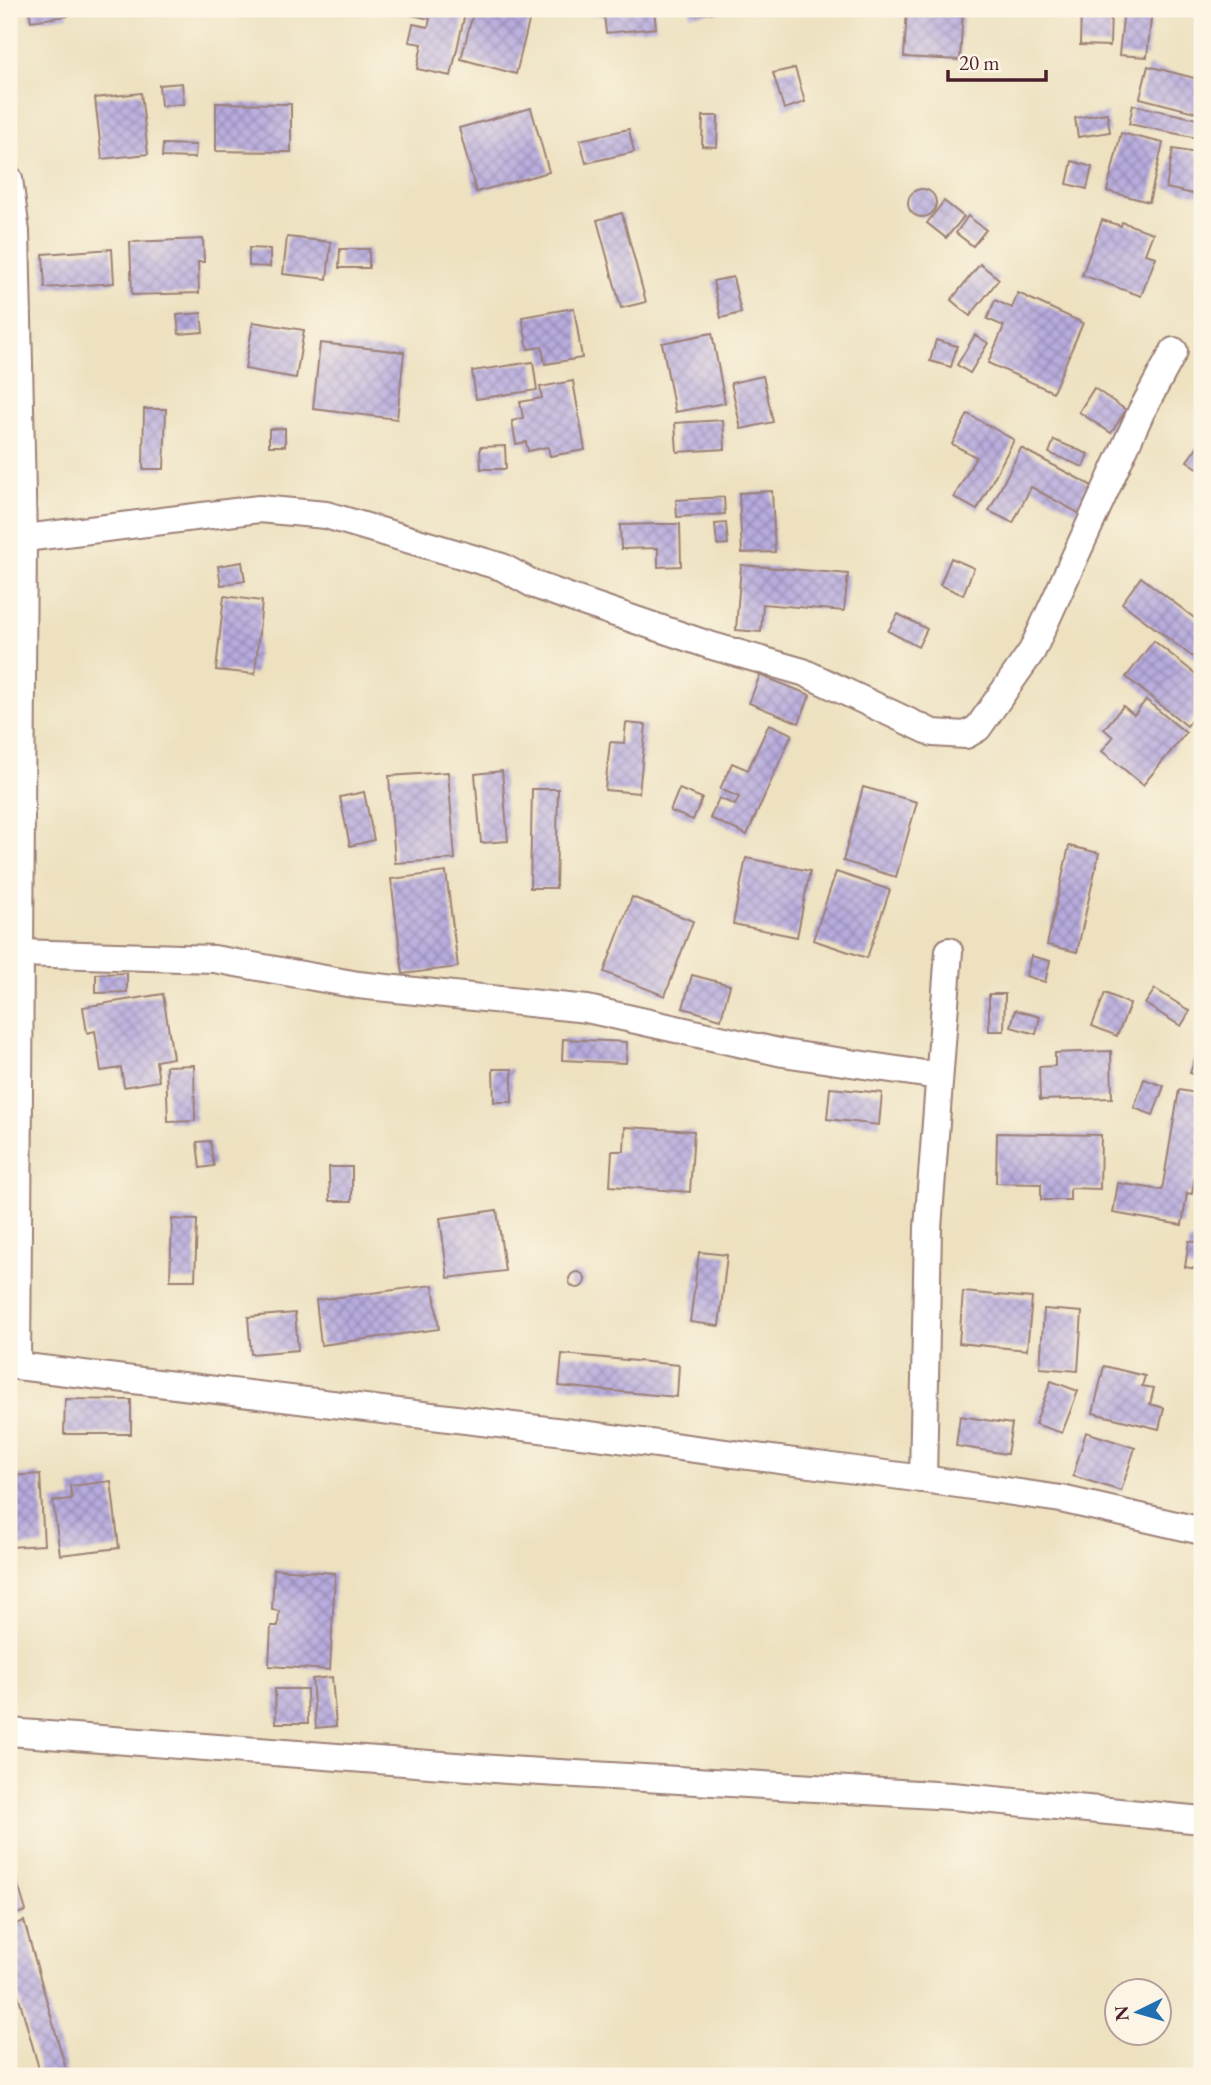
<svg xmlns="http://www.w3.org/2000/svg" width="1211" height="2085" font-family="'EB Garamond',serif">
<style>
.building{fill:url(#building-cross-hatch)}
.lines{fill:none;stroke-linecap:round;stroke-linejoin:round}
.minor-casing{stroke:#9c8076;stroke-width:30}
.minor{stroke:#fff;stroke-width:26}
</style>
<defs>
<pattern id="building-cross-hatch" width="8" height="8" patternUnits="userSpaceOnUse" patternTransform="scale(1.75)"><rect width="8" height="8" fill="#b7abde"/><path d="M0 0l8 8M0 8l8-8" fill="none" stroke="#978bb4"/></pattern>
</defs>
<rect width="100%" height="100%" fill="#fcf5e5"/>
<filter id="ink" filterUnits="userSpaceOnUse"><feTurbulence type="fractalNoise" baseFrequency=".0143" numOctaves="2"/><feDisplacementMap in="SourceGraphic" scale="14" xChannelSelector="R" yChannelSelector="G"/><feConvolveMatrix kernelMatrix="1 2 1 2 8 2 1 2 1" color-interpolation-filters="sRGB"/></filter>
<filter id="wash" filterUnits="userSpaceOnUse"><feTurbulence type="fractalNoise" baseFrequency=".00686" numOctaves="4" result="noise"/><feDisplacementMap in="SourceGraphic" scale="28" xChannelSelector="R" yChannelSelector="G"/><feGaussianBlur stdDeviation="1.57" result="paint"/><feColorMatrix in="noise" values="0 0 0 0 0 0 0 0 0 0 0 0 0 0 0 0 0 1.4 0 .05"/><feComposite in="paint" operator="in"/></filter>
<g filter="url(#wash)">
<rect width="100%" height="100%" fill="#ede1c0"/>
<g id="blocks">
<!-- building -->
<g class="building">
<polygon points="29,9 67,9 68,16 31,21"/>
<polygon points="409,9 466,9 451,76 417,69 422,44 409,42 413,24 428,27 430,19 408,14"/>
<polygon points="474,9 532,9 516,74 461,59"/>
<polygon points="591,9 654,9 656,28 606,33 604,15 591,16"/>
<polygon points="690,9 726,9 726,11 690,15"/>
<polygon points="907,9 963,9 960,60 904,57"/>
<polygon points="1081,9 1111,9 1110,46 1080,45"/>
<polygon points="1124,9 1152,9 1147,57 1119,55"/>
<polygon points="1148,66 1202,80 1202,114 1140,98"/>
<polygon points="795,68 805,102 784,109 773,73"/>
<polygon points="182,83 184,104 161,106 159,85"/>
<polygon points="141,93 148,154 102,159 95,98"/>
<polygon points="216,103 291,104 291,152 216,151"/>
<polygon points="1133,105 1202,120 1202,139 1129,124"/>
<polygon points="531,108 549,172 476,192 459,128"/>
<polygon points="1107,113 1110,132 1078,137 1075,118"/>
<polygon points="703,116 718,116 717,147 702,146"/>
<polygon points="629,129 634,152 586,163 580,140"/>
<polygon points="1121,133 1163,143 1149,202 1107,191"/>
<polygon points="163,144 196,145 195,158 162,157"/>
<polygon points="1173,149 1202,154 1202,196 1166,188"/>
<polygon points="1072,161 1092,167 1087,189 1067,184"/>
<circle cx="922" cy="203" r="14"/>
<polygon points="944,201 964,217 946,238 927,223"/>
<polygon points="622,213 646,302 621,308 597,220"/>
<polygon points="968,216 986,230 973,246 956,233"/>
<polygon points="1102,220 1121,226 1122,222 1153,233 1145,254 1156,257 1141,296 1082,275"/>
<polygon points="287,237 331,242 327,279 283,274"/>
<polygon points="203,239 204,262 198,262 199,293 132,295 130,242"/>
<polygon points="249,248 270,249 270,267 249,266"/>
<polygon points="112,249 114,283 45,288 43,254"/>
<polygon points="340,249 369,249 369,268 339,268"/>
<polygon points="980,264 999,279 970,316 951,300"/>
<polygon points="733,277 741,313 721,318 713,281"/>
<polygon points="1018,293 1083,323 1053,392 988,363 1004,326 987,319 995,300 1012,308"/>
<polygon points="574,308 582,358 545,364 542,347 528,349 522,317"/>
<polygon points="201,313 203,332 179,334 177,315"/>
<polygon points="253,322 304,330 296,378 245,369"/>
<polygon points="712,333 725,403 675,412 662,343"/>
<polygon points="975,335 988,343 970,373 957,365"/>
<polygon points="936,340 957,346 951,367 930,361"/>
<polygon points="320,343 404,352 397,419 313,409"/>
<polygon points="533,362 537,390 476,399 472,371"/>
<polygon points="763,376 773,422 741,429 731,383"/>
<polygon points="573,381 585,450 550,456 548,447 528,451 526,442 516,444 512,421 523,418 520,402 542,398 540,387"/>
<polygon points="1094,388 1126,410 1111,433 1079,412"/>
<polygon points="144,409 166,409 164,469 143,469"/>
<polygon points="968,414 1014,440 977,510 954,497 976,457 952,444"/>
<polygon points="723,420 725,449 677,452 675,423"/>
<polygon points="285,428 285,446 269,446 269,429"/>
<polygon points="1054,440 1088,454 1083,467 1049,453"/>
<polygon points="1202,440 1202,471 1187,461"/>
<polygon points="505,446 506,469 481,469 480,447"/>
<polygon points="1021,448 1096,488 1082,515 1031,487 1013,523 989,511"/>
<polygon points="772,491 775,552 742,553 739,493"/>
<polygon points="724,497 725,514 677,517 676,500"/>
<polygon points="726,523 728,544 717,545 715,524"/>
<polygon points="658,524 680,524 681,566 658,567 658,548 621,549 620,525"/>
<polygon points="951,558 974,568 963,595 940,585"/>
<polygon points="242,562 245,581 221,585 218,566"/>
<polygon points="741,565 848,574 844,611 763,604 761,632 736,630"/>
<polygon points="1141,577 1202,624 1202,664 1122,603"/>
<polygon points="224,596 262,601 255,674 216,670"/>
<polygon points="898,614 927,629 918,647 888,631"/>
<polygon points="1154,641 1202,679 1202,706 1187,726 1126,677"/>
<polygon points="760,675 810,695 799,723 749,703"/>
<polygon points="1146,700 1186,733 1143,785 1102,751 1113,737 1104,729 1123,706 1134,715"/>
<polygon points="626,723 646,725 639,793 605,790 610,742 624,743"/>
<polygon points="769,724 792,734 747,835 710,818 719,798 735,805 739,797 720,789 732,763 748,770"/>
<polygon points="502,771 508,841 481,843 475,774"/>
<polygon points="448,772 455,859 395,863 389,776"/>
<polygon points="863,787 917,802 896,877 843,861"/>
<polygon points="532,789 558,789 556,888 530,888"/>
<polygon points="679,789 702,798 693,820 670,811"/>
<polygon points="364,792 374,840 350,846 340,797"/>
<polygon points="1069,846 1099,853 1077,952 1047,945"/>
<polygon points="746,858 810,871 797,937 733,924"/>
<polygon points="446,872 458,967 403,974 391,879"/>
<polygon points="836,872 890,890 867,958 813,940"/>
<polygon points="632,897 693,921 665,996 604,972"/>
<polygon points="1031,956 1050,961 1045,982 1026,976"/>
<polygon points="127,973 127,992 96,993 96,974"/>
<polygon points="692,975 730,985 721,1019 683,1008"/>
<polygon points="1155,989 1190,1011 1181,1026 1145,1004"/>
<polygon points="1105,993 1130,1004 1117,1036 1092,1026"/>
<polygon points="163,994 173,1058 156,1061 159,1081 124,1087 121,1068 101,1071 95,1031 87,1033 83,1007"/>
<polygon points="989,994 1005,994 1004,1031 989,1031"/>
<polygon points="1015,1010 1040,1017 1036,1034 1011,1027"/>
<polygon points="563,1039 627,1042 626,1063 562,1060"/>
<polygon points="1111,1051 1112,1098 1040,1100 1039,1067 1055,1066 1055,1053"/>
<polygon points="1197,1053 1202,1054 1202,1077 1190,1073"/>
<polygon points="194,1065 195,1121 168,1122 166,1066"/>
<polygon points="493,1069 512,1069 512,1102 494,1102"/>
<polygon points="1144,1079 1164,1086 1153,1115 1134,1108"/>
<polygon points="830,1088 882,1093 879,1125 827,1119"/>
<polygon points="1179,1090 1202,1094 1202,1132 1192,1194 1187,1193 1182,1225 1113,1213 1118,1183 1162,1190"/>
<polygon points="625,1127 694,1131 690,1192 610,1186 612,1151 624,1151"/>
<polygon points="997,1133 1101,1135 1100,1189 1070,1188 1070,1200 1041,1200 1041,1184 996,1183"/>
<polygon points="210,1141 214,1166 200,1168 197,1142"/>
<polygon points="329,1167 352,1167 352,1201 330,1201"/>
<polygon points="497,1210 505,1271 448,1278 440,1218"/>
<polygon points="172,1219 197,1220 195,1280 170,1280"/>
<polygon points="1189,1241 1202,1243 1202,1270 1185,1267"/>
<polygon points="699,1252 727,1255 719,1326 690,1322"/>
<circle cx="577" cy="1280" r="8"/>
<polygon points="433,1285 439,1329 321,1345 316,1300"/>
<polygon points="963,1292 1032,1298 1027,1350 959,1343"/>
<polygon points="1044,1309 1082,1312 1078,1371 1040,1368"/>
<polygon points="295,1313 298,1350 251,1354 248,1317"/>
<polygon points="562,1354 679,1365 677,1397 559,1386"/>
<polygon points="1104,1366 1145,1376 1142,1386 1154,1388 1150,1404 1164,1408 1159,1429 1093,1413"/>
<polygon points="1051,1381 1078,1391 1062,1433 1035,1424"/>
<polygon points="65,1399 131,1400 131,1434 64,1434"/>
<polygon points="960,1416 1012,1424 1007,1454 956,1446"/>
<polygon points="1086,1432 1135,1448 1121,1491 1073,1476"/>
<polygon points="40,1474 44,1545 9,1547 9,1476"/>
<polygon points="111,1481 119,1548 60,1555 53,1501 72,1499 70,1486"/>
<polygon points="274,1569 335,1573 330,1670 269,1666 271,1626 278,1626 279,1611 272,1610"/>
<polygon points="332,1677 336,1726 316,1728 312,1679"/>
<polygon points="275,1689 307,1689 308,1723 276,1723"/>
<polygon points="9,1855 26,1911 9,1916"/>
<polygon points="24,1921 68,2076 41,2076 9,1962 9,1926"/>
</g>
</g>
</g>
<g filter="url(#ink)">
<use href="#blocks" fill-opacity="0" stroke="#9c8076" stroke-width="2"/>
<g class="lines">
<!-- minor casing -->
<g class="minor-casing">
<g id="minor">
<polyline points="9,179 16,232 23,539 17,1366"/>
<polyline points="9,540 259,509 326,515 502,567 535,585 577,600 709,645 803,672 933,733 966,735 978,728 1032,651 1141,412 1174,351"/>
<polyline points="19,953 214,959 358,985 587,1009 783,1053 938,1076"/>
<polyline points="9,1365 589,1435 923,1479 1061,1499 1202,1531"/>
<polyline points="923,1479 928,1228 949,951"/>
<polyline points="9,1732 508,1770 952,1796 1202,1820"/>
</g>
</g>
<!-- minor -->
<use href="#minor" class="minor"/>
</g>
</g>
<!-- margin -->
<rect width="1211" height="2085" fill="none" stroke="#fcf5e5" stroke-width="35"/>
<!-- north arrow -->
<g transform="translate(1138 2012) rotate(265)"><circle r="33" fill="#fcf5e5" stroke="#b59f9b" stroke-width="2"/>
<path d="M0-5L12 26L0 18L-12 26Z" fill="#1f6fb2"/>
<text y="-10" font-size="19" font-weight="bold" text-anchor="middle" fill="#4a1f2b">N</text>
</g>
<!-- scale -->
<path d="M948 70v10h98v-10" fill="none" stroke="#4a1f2b" stroke-width="3.5"/>
<text x="959" y="70" font-size="21" fill="#4a1f2b" stroke="#fcf5e5" stroke-width="5" paint-order="stroke">20 m</text>
</svg>
